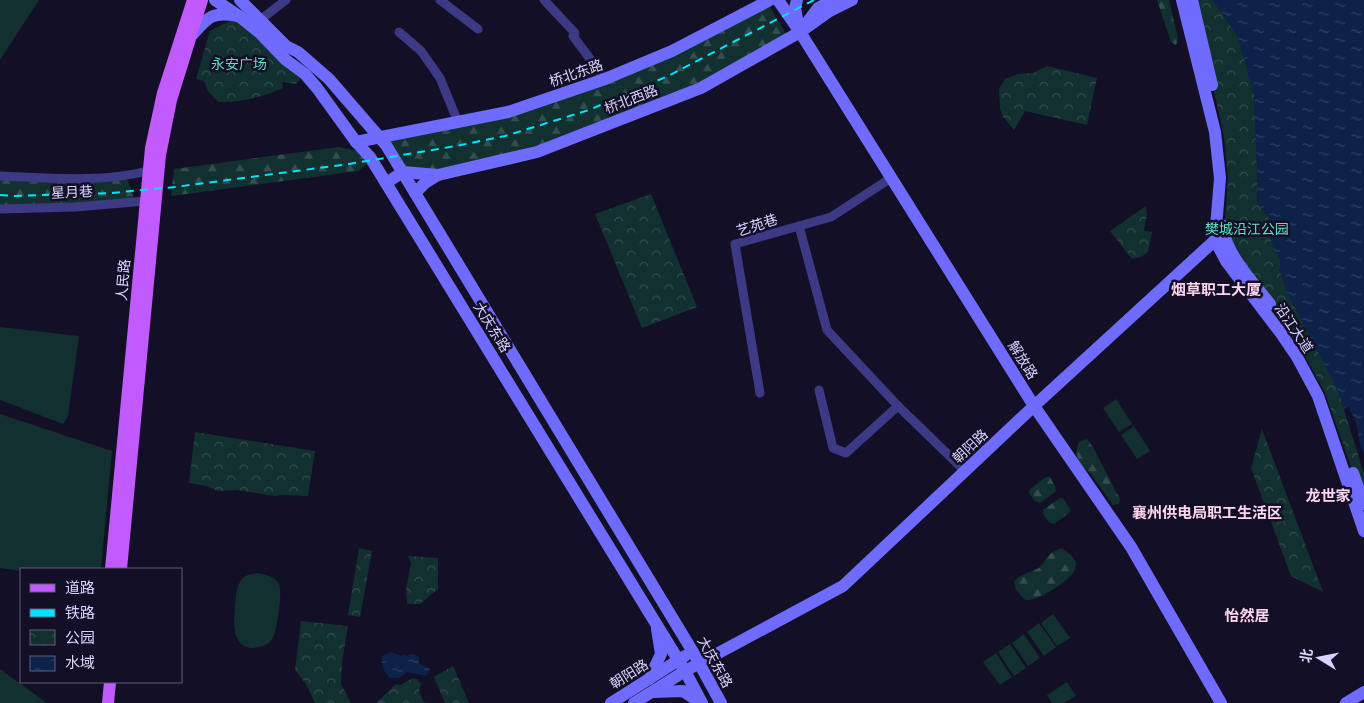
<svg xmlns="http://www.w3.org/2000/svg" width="1364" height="703" font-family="'Roboto Condensed','Noto Sans SC',sans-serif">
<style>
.green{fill:#12302f}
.forest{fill:url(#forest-firs)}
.park{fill:url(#park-crowns)}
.water{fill:url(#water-ripples)}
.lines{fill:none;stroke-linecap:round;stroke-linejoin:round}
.street{stroke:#3d3a85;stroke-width:9}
.secondary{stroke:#6f6bff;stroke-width:12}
.primary{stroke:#c25bff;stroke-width:12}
.rail{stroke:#00e5ff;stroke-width:2;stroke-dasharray:8 6;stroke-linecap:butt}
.labels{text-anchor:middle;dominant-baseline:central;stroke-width:5;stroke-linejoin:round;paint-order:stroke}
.park-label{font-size:14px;fill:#5fe0c0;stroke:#130f26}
.street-label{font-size:14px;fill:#d9d4ff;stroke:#130f26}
.neighbourhood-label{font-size:15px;font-weight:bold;fill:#ffd6f0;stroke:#130f26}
</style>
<defs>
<pattern id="forest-firs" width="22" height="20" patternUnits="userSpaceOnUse" patternTransform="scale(1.25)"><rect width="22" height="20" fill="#12302f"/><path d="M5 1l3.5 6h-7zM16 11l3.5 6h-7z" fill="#344d4e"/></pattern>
<pattern id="park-crowns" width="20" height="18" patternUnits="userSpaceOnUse" patternTransform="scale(1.25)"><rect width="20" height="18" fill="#12302f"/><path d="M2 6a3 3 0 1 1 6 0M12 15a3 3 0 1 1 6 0" fill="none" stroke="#344d4e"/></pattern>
<pattern id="water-ripples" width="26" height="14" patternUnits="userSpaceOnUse" patternTransform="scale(1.25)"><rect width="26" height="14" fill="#0c2248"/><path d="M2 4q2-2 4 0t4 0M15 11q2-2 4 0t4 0" fill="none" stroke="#2f4163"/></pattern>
</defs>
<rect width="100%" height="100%" fill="#130f26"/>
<!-- green -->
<g class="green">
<polygon points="0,0 39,0 0,60"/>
<polygon points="0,327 79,336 68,416 63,424 0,400"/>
<polygon points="1116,399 1132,424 1119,432 1103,408"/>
<polygon points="0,414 112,451 101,569 21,569 21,571 0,568"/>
<polygon points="1134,426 1150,451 1137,459 1121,435"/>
<path d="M256 573C264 574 275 576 279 584 283 592 277 634 271 641 267 645 260 647 254 648 230 648 234 620 235 605 236 596 236 586 242 579 245 575 251 574 256 573Z"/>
<polygon points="1053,614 1070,638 1057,646 1041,623"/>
<polygon points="1039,623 1056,647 1044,656 1027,632"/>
<polygon points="1024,634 1040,658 1028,666 1012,643"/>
<polygon points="1010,644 1026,668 1014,676 998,652"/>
<polygon points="996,653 1012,677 1000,685 983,662"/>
<polygon points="0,669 47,703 0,703"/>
<polygon points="1067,682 1076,696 1064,703 1052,703 1047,695"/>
</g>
<!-- forest -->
<g class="forest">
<polygon points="1157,0 1169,0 1178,39 1176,45 1171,42"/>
<polygon points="769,5 787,36 703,86 537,152 438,175 403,172 379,138 508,112"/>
<polygon points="339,147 359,151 367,164 358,171 171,196 174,169"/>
<polygon points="0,176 126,176 135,201 0,209"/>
<polygon points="1087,439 1093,447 1120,499 1119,504 1113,505 1090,473 1080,465 1076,453 1079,442"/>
<polygon points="1046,477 1050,477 1056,488 1055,492 1040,503 1035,501 1029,493 1030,489"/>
<polygon points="1060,498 1063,498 1070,509 1069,513 1054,524 1049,522 1043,514 1043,510"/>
<path d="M1062 548 1071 555 1076 562C1076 566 1075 571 1072 574 1065 583 1037 602 1025 600L1016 590 1014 582 1018 577 1039 568 1051 553Z"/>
</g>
<!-- park -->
<g class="park">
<path d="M1192 0H1213L1238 36 1254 94 1258 192C1254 205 1265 211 1271 221L1269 235 1281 261 1279 269 1296 307 1338 390 1364 474V504L1325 393 1304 354 1232 253 1224 232 1228 178 1224 137 1203 41Z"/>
<path d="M239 16 305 74 296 84 282 82 283 88C262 97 241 103 218 102L208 91 204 81 196 79 210 31Z"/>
<polygon points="1047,66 1097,78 1087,125 1025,111 1014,130 1003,117 1000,109 999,89 1005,79 1018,74 1033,73"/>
<polygon points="651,194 697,307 642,328 595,214"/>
<polygon points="1146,206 1147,214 1144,231 1152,232 1148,252 1141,257 1132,259 1110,231"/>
<polygon points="1262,429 1323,592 1291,576 1251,468"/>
<polygon points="195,432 315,451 308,496 282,495 275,496 237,490 218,491 206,486 189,483"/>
<polygon points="359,548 372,551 360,617 348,615"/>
<polygon points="408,556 438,558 438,589 420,604 407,604 406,590 411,563"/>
<polygon points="301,621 348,626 342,662 341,684 351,703 315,703 306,684 295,670"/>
<polygon points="453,666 469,703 445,703 434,677"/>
<polygon points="412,678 417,679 421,684 419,692 424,702 429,703 376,703 396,684 401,685"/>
</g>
<!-- water -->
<g class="water">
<path d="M1213 0H1364V455C1356 437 1361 426 1348 407L1344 409 1338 390 1287 293 1279 269 1281 261 1279 256 1275 253 1269 235 1271 221C1265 211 1254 205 1258 192L1254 94 1238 37Z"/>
<path d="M391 652 401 656 404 654 406 656 412 654 419 657V663L430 669 426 676 407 672 399 678H390C383 670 381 666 382 656Z"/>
</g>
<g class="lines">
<!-- street -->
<g class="street">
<polyline points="440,0 478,29"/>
<polyline points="544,0 575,33 573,36 605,79"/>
<polyline points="260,20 286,0"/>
<polyline points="399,32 421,51 440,78 458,122"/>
<path d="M0 176C50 178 99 183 148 171"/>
<polyline points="0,209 75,207 146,201"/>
<polyline points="799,226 827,330 898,406"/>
<polyline points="819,390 833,448 846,453 898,406 965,471"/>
<polyline points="760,393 735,244 831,217 891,178"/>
</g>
<!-- secondary -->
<g class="secondary">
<polyline points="215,0 239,16 260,33 286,60 305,74 317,88 356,142 370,157 685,671 702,703"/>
<polyline points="240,0 286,46 298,52 329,79 386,145 693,652 721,703"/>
<polyline points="778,0 800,32 1034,406 1131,547 1221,703"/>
<polyline points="797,0 795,8 798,24"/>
<polyline points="1182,0 1215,132 1220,178 1215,240 1226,261 1280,332 1297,357 1318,396 1364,531"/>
<polyline points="1192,0 1212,85"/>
<polyline points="806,24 818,8 833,0"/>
<path d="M193 34C208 17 213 11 237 16"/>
<polyline points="356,142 508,112 605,79 672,51 770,0"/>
<polyline points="386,183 403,172 438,175 537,152 701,88 800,32 828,12 852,0"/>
<polyline points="415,193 425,183 438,175"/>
<path d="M1224 226C1222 250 1255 285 1270 304"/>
<polyline points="1353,473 1364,504"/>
<polyline points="649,679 661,654 657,629"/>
<polyline points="653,692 683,691 701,703"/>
<polyline points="611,703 685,656"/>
<polyline points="634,703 685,671 843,586 1034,406 1224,232"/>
<polyline points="1346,703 1364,692"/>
</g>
<!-- primary -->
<g class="primary">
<polyline points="111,569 151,148 163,93 193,0"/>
<polyline points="121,569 160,155 171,100 202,0"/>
<polyline points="108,703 110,682"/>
</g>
<!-- rail -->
<polyline class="rail" points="0,195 13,196 111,193 175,187 349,164 456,146 505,136 589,110 668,76 814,0"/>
</g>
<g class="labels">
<!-- park labels -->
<g class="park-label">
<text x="239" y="64">永安广场</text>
<text x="1247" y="229">樊城沿江公园</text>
</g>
<!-- street labels -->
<g class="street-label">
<text transform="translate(576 73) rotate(-19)">桥北东路</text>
<text transform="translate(631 99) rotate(-21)">桥北西路</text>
<text transform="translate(72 192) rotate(-3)">星月巷</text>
<text transform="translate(757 225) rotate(-18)">艺苑巷</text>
<text transform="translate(123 280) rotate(-85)">人民路</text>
<text transform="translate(492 327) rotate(58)">大庆东路</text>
<text transform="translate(1294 328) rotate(56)">沿江大道</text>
<text transform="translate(1023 360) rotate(58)">解放路</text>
<text transform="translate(970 446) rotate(-43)">朝阳路</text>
<text transform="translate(715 662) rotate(61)">大庆东路</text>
<text transform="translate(629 674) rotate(-32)">朝阳路</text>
</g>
<!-- neighbourhood labels -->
<g class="neighbourhood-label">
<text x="1216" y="290">烟草职工大厦</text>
<text x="1328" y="496">龙世家</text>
<text x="1207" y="513">襄州供电局职工生活区</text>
<text x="1247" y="616">怡然居</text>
</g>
</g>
<!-- legend -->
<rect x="20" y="568" width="162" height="115" fill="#130f26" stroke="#625e7d"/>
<rect x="30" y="584" width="25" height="8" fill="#c25bff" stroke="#625e7d"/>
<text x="65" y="593" font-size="15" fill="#d9d4ff">道路</text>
<rect x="30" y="609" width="25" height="8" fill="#00e5ff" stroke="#625e7d"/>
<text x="65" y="618" font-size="15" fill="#d9d4ff">铁路</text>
<rect x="30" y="630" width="25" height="15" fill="url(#park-crowns)" stroke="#625e7d"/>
<text x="65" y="643" font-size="15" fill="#d9d4ff">公园</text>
<rect x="30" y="656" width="25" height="15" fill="url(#water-ripples)" stroke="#625e7d"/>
<text x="65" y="668" font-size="15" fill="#d9d4ff">水域</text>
<!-- north arrow -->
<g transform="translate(1319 658) rotate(280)" stroke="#130f26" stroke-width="4" paint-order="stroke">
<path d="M0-4L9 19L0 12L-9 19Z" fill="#d9d4ff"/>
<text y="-8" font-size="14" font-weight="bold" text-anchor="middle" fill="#d9d4ff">北</text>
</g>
</svg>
